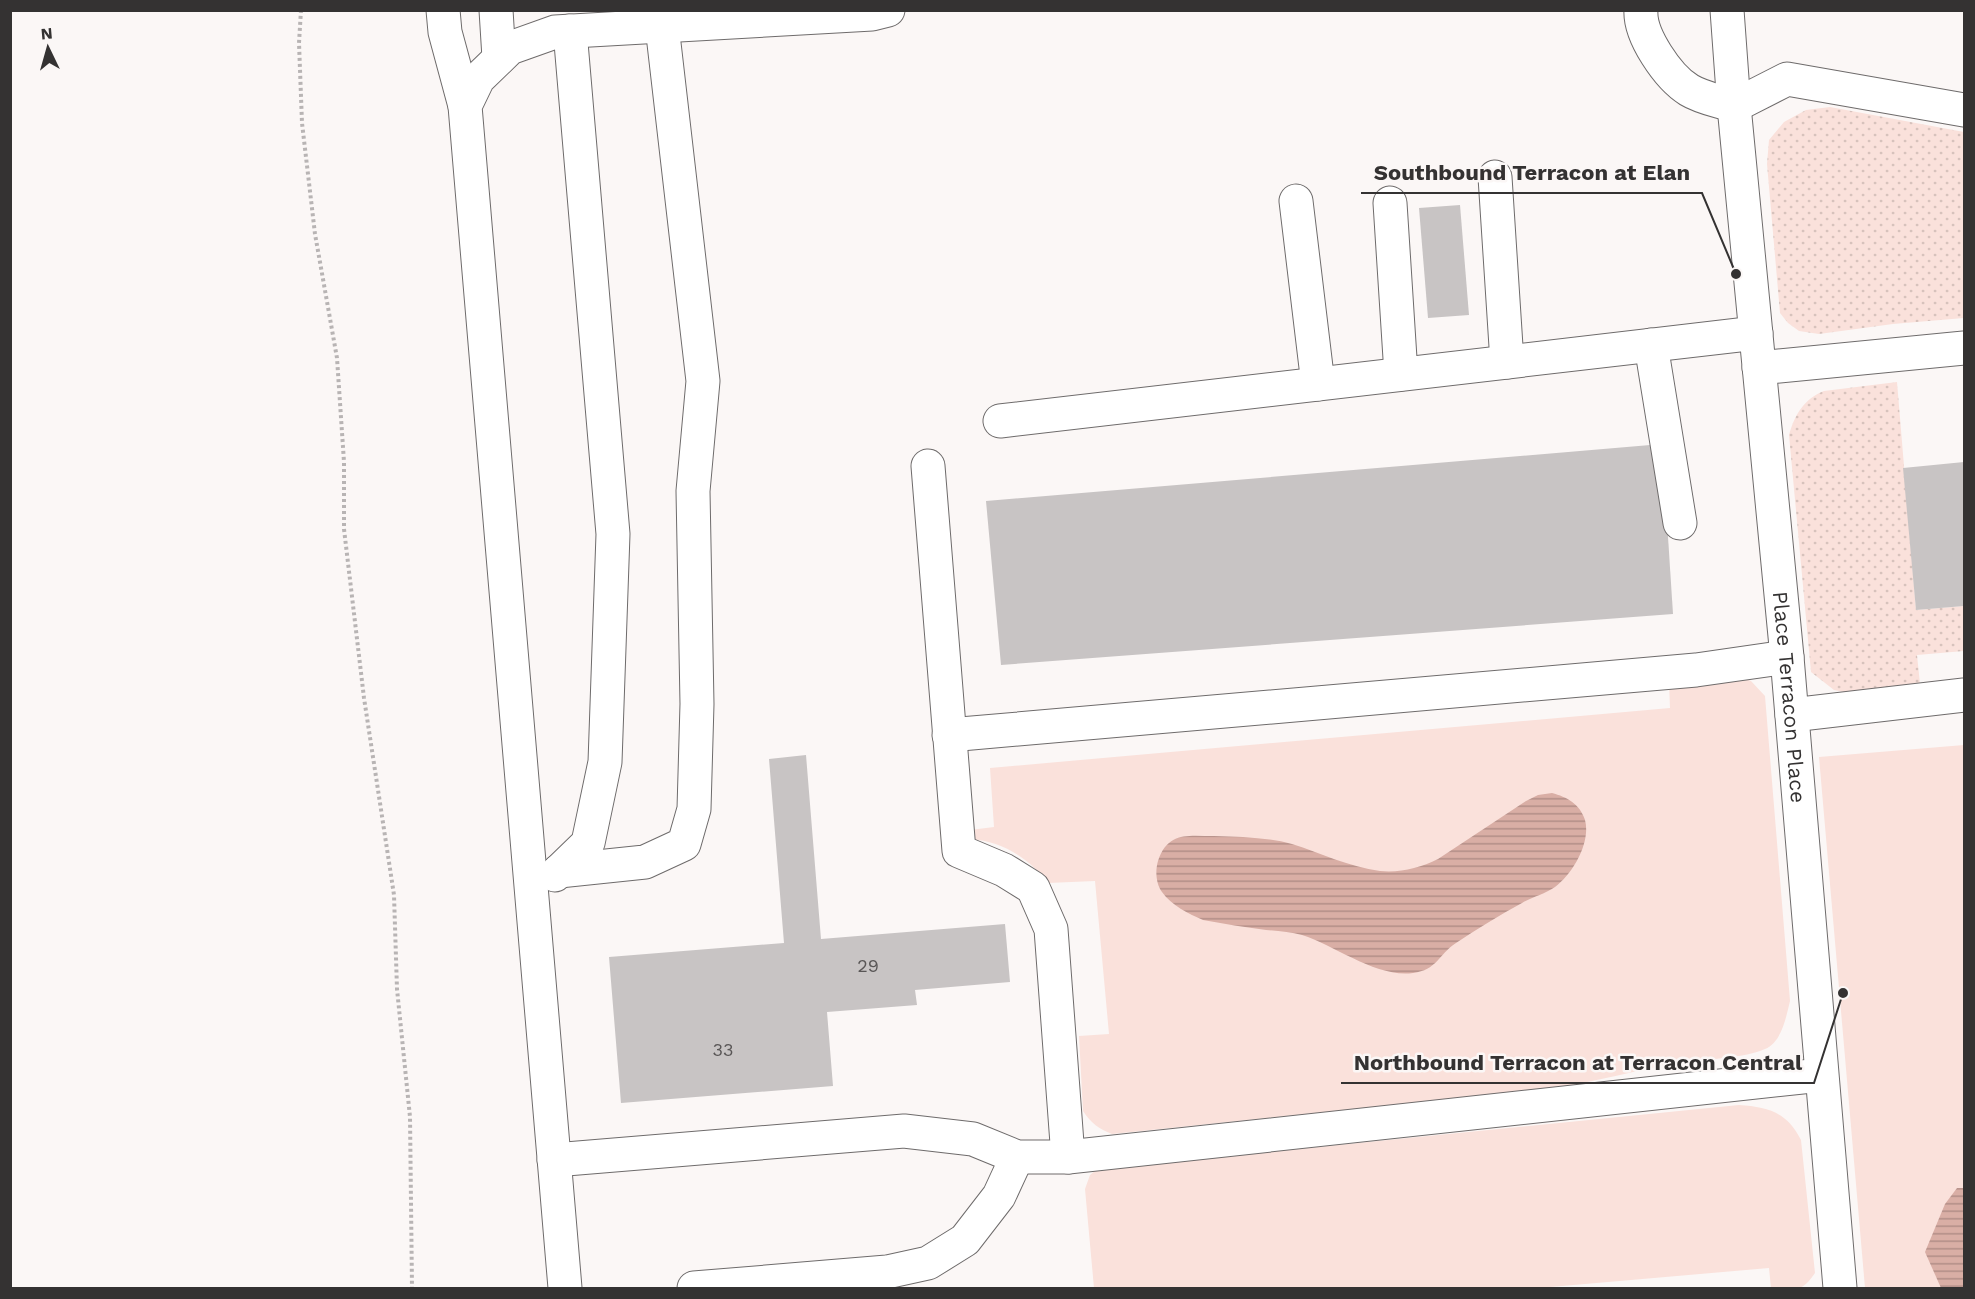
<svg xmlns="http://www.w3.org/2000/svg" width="1975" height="1299" font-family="'Work Sans',sans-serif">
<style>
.grass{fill:url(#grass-dots)}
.green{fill:#fae1db}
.water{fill:url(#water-rules)}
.building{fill:#c8c4c4}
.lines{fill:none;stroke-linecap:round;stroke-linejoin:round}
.minor-casing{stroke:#6e6b6b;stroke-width:35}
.path{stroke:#b8b4b4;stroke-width:4;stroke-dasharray:3 3;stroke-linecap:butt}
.minor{stroke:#fff;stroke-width:33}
.labels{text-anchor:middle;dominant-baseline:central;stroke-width:5;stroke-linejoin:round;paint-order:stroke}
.number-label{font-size:18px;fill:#595656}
.street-label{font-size:21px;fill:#343232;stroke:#fbf7f6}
.leader{fill:none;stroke:#343232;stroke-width:2}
.callout-dot{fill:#343232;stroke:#fbf7f6;stroke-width:2}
.callout-label{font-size:22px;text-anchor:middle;font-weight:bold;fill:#343232;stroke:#fbf7f6;stroke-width:5;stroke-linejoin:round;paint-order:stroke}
</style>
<defs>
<pattern id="grass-dots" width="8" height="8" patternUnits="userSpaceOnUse" patternTransform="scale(1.5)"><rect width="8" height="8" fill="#fae1db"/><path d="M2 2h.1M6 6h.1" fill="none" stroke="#d7c2bc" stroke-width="1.8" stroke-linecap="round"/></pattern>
<pattern id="water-rules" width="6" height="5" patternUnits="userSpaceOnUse" patternTransform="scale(1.5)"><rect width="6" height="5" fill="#d9aea5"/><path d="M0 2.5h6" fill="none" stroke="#b18e87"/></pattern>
</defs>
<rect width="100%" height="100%" fill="#fbf7f6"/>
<!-- grass -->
<g class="grass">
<polygon points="1830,107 1964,132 1964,318 1893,324 1819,334 1799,331 1788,323 1780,313 1767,164 1769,140 1784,122 1806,110"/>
<path d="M1897 382 1916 610 1964 606V651L1917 655 1920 684 1844 692 1834 690 1811 672 1789 435C1795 414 1804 399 1824 391Z"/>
</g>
<!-- green -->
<g class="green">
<path d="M1735 675 1751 681 1765 696 1790 1001C1786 1017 1782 1042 1765 1049 1746 1058 1705 1059 1683 1063 1638 1069 1595 1082 1551 1089L1112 1134C1099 1129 1091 1123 1083 1111L1079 1036 1109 1034 1095 881 1048 883C1030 859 1002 841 971 839L970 830 994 827 990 768 1670 708 1669 682Z"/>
<polygon points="1964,745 1964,1288 1865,1288 1819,757"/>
<path d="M1739 1105C1768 1107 1787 1112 1801 1140L1815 1273C1800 1295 1795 1288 1771 1288L1769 1268 1539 1288H1094L1085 1189 1090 1175 1097 1169Z"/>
</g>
<!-- water -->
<g class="water">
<path d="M1552 793C1567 797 1580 804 1585 820 1591 842 1573 874 1555 887 1545 894 1532 897 1522 903 1500 915 1477 929 1456 943 1438 955 1437 970 1413 973 1377 978 1336 946 1302 935 1291 932 1278 931 1266 930 1245 927 1224 924 1203 920 1189 914 1171 905 1162 892 1156 884 1155 871 1158 861 1168 831 1188 836 1214 836 1240 837 1266 837 1292 844 1321 853 1349 867 1380 871 1400 873 1420 868 1438 859L1526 801 1538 795Z"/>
<polygon points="1957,1188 1964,1188 1964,1288 1941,1288 1925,1252 1945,1204"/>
</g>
<!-- building -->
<g class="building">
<polygon points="1460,205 1469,315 1428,318 1419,208"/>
<polygon points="1662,444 1673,614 1001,665 986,501"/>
<polygon points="1964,462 1964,606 1916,610 1903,468"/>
<polygon points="806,755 821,939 1005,924 1010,982 915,990 917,1005 827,1012 833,1086 621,1103 609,957 784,943 769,759"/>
</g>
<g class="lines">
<!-- minor casing -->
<g class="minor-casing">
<g id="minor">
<polyline points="443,10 445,32 465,106"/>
<polyline points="496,10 499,58"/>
<path d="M1641 10C1639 35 1668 77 1689 90 1702 98 1720 101 1734 106"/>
<path id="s1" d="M1727 10 1734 106 1787 657 1840 1288"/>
<polyline points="1734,106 1787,79 1964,110"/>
<polyline points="1495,177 1507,362"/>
<polyline points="1296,201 1318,384"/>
<polyline points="1390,203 1401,374"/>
<polyline points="1651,345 1680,523"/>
<polyline points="1759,368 1964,348"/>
<polyline points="1000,421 1756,333"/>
<polyline points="928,466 959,851 1004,870 1033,888 1051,929 1068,1157"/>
<polyline points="1792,715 1964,695"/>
<polyline points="949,735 1696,670 1787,657"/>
<polyline points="559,871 645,862 684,844 694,809 697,704 693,491 703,381 662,26"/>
<polyline points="555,875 588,843 605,762 613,534 570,31"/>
<polyline points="554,1160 904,1131 973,1139 1017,1157 1068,1157 1821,1075"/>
<polyline points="565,1288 465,106 478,79 510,48 555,32 872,14 888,10"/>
<polyline points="694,1288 887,1272 928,1263 965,1240 999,1196 1017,1157"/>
</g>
</g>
<!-- path -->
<polyline class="path" points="301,10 299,43 302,123 315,234 337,358 344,462 344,529 364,698 394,895 397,989 410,1117 412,1288"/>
<!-- minor -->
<use href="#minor" class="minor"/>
</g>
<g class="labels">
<!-- number labels -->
<g class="number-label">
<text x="868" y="965">29</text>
<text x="723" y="1049">33</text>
</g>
<!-- street labels -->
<g class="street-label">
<text stroke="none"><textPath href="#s1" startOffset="690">Place Terracon Place</textPath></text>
</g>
</g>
<!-- callouts -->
<path class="leader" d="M1736 274L1702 193H1361M1843 993L1814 1083H1341"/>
<g class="callout-dot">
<circle cx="1736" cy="274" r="6"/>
<circle cx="1843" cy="993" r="6"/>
</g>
<g class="callout-label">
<text x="1532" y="180">Southbound Terracon at Elan</text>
<text x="1578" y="1070">Northbound Terracon at Terracon Central</text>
</g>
<!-- border -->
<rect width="1975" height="1299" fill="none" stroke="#343232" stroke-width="24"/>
<!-- north arrow -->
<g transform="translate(48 48) rotate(355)" stroke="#fbf7f6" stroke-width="4.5" paint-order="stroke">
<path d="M0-4.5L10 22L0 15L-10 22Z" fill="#343232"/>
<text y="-9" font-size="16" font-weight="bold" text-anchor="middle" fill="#343232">N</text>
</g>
</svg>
